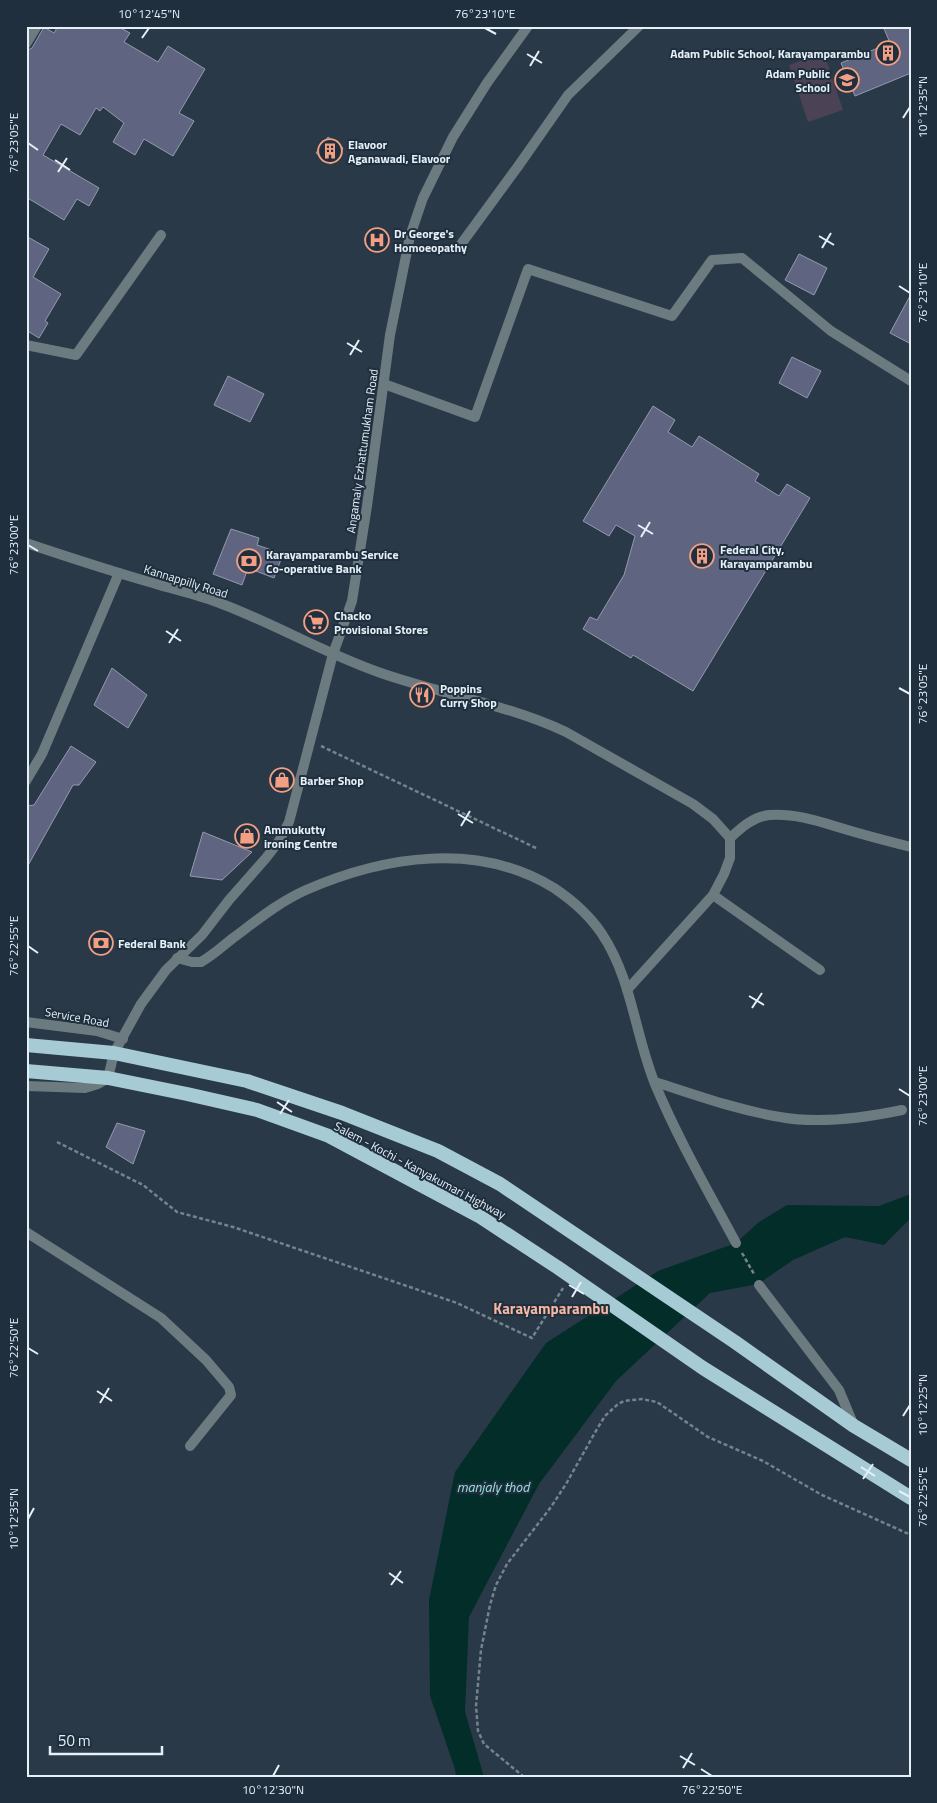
<svg xmlns="http://www.w3.org/2000/svg" width="937" height="1803" font-family="'Titillium Web',sans-serif">
<style>
.green{fill:#4c4255}
.water{fill:#022d29}
.building{fill:#5f6480;stroke:#9599af}
.lines{fill:none;stroke-linecap:round;stroke-linejoin:round}
.path{stroke:#75838f;stroke-width:2.5;stroke-dasharray:4 2.5;stroke-linecap:butt}
.minor{stroke:#6b7b80;stroke-width:10}
.tertiary{stroke:#6b7b80;stroke-width:10}
.trunk{stroke:#a6cbd5;stroke-width:14}
.ticks{fill:none;stroke:#e6f0f9;stroke-width:2}
.labels{text-anchor:middle;dominant-baseline:central;stroke-width:4;stroke-linejoin:round;paint-order:stroke}
.poi-label{font-size:12px;font-weight:bold;fill:#e6f0f9;stroke:#1f2f3d;text-anchor:start}
.street-label{font-size:12px;fill:#e6f0f9;stroke:#1f2f3d}
.water-label{font-size:14px;font-style:italic;fill:#97e1d8;stroke:#1f2f3d}
.quarter-label{font-size:15px;font-weight:bold;fill:#f7b7a3;stroke:#1f2f3d}
.neatline{fill:none;stroke:#e6f0f9;stroke-width:2}
.ticks-label{font-size:12px;text-anchor:middle;fill:#e6f0f9}
</style>
<rect width="100%" height="100%" fill="#293947"/>
<!-- green -->
<polygon class="green" points="824,53 843,110 808,122 789,65"/>
<!-- water -->
<polygon class="water" points="911,1194 911,1218 884,1245 845,1237 793,1260 758,1284 710,1293 616,1381 539,1484 469,1617 465,1712 484,1777 456,1777 455,1769 430,1696 429,1600 455,1472 546,1343 658,1271 736,1243 759,1222 787,1205 879,1206"/>
<!-- building -->
<g class="building">
<polygon points="58,26 117,26 130,33 124,42 158,62 168,46 205,69 179,113 194,121 173,156 144,139 135,155 113,142 124,123 103,107 100,111 96,108 80,135 61,124 43,155 99,188 89,206 77,199 64,220 26,197 26,51 32,48 44,27 54,33"/>
<polygon points="883,26 911,26 911,73 855,96 841,63 890,43"/>
<polygon points="328,137 343,148 331,164 316,153"/>
<polygon points="26,236 49,249 33,277 61,294 45,321 48,323 39,338 26,330"/>
<polygon points="799,254 827,268 814,295 785,280"/>
<polygon points="911,294 911,344 890,333"/>
<polygon points="792,357 821,371 807,398 779,383"/>
<polygon points="228,376 264,394 250,422 214,405"/>
<polygon points="653,406 675,420 668,432 692,447 699,436 759,474 755,481 779,496 787,484 810,498 693,691 633,655 631,658 583,629 590,617 597,620 624,575 635,536 616,525 609,536 583,521"/>
<polygon points="231,529 259,538 257,545 283,554 274,578 248,568 242,585 213,574"/>
<polygon points="112,668 147,695 128,728 94,705"/>
<polygon points="71,746 96,762 79,785 73,785 26,869 26,806 34,805"/>
<polygon points="203,832 252,852 222,880 190,876"/>
<polygon points="117,1123 145,1131 133,1164 106,1147"/>
</g>
<g class="lines">
<!-- path -->
<g class="path">
<polyline points="321,746 536,848"/>
<polyline points="57,1142 143,1185 177,1212 233,1227 457,1303 532,1338 563,1288"/>
<polyline points="742,1253 754,1274"/>
<polyline points="524,1777 484,1744 478,1731 476,1706 481,1650 490,1605 496,1585 507,1564 551,1507 566,1484 597,1429 605,1416 618,1404 624,1401 642,1399 657,1402 708,1437 763,1461 822,1495 911,1535"/>
</g>
<!-- minor -->
<g class="minor">
<polyline points="26,44 37,26"/>
<polyline points="459,247 519,165 568,95 639,26"/>
<polyline points="26,345 76,355 161,235"/>
<polyline points="384,384 475,417 528,269 672,316 712,260 742,258 831,331 911,381"/>
<path d="M26 543C68 557 110 571 153 583 175 590 200 595 222 604 275 624 324 653 378 672 440 694 506 704 566 732L693 804 713 819 730 838V858L724 874 713 895 627 990"/>
<polyline points="26,781 42,754 119,573"/>
<path d="M730 838C742 827 753 817 769 815 794 813 818 821 841 828 864 835 887 841 911 847"/>
<polyline points="713,895 820,970"/>
<path d="M177 958 192 962H201C212 956 223 946 233 938 256 921 279 902 306 890 384 856 478 841 554 888 572 900 590 916 602 934 632 979 635 1035 655 1084 678 1139 708 1191 736 1243"/>
<path d="M655 1082C696 1095 737 1110 780 1117 818 1124 864 1118 902 1110"/>
<polyline points="26,1232 161,1318 206,1360 229,1387 231,1395 190,1446"/>
<polyline points="759,1285 839,1390 854,1426"/>
</g>
<!-- tertiary -->
<g class="tertiary">
<polyline points="26,1022 97,1031 123,1039"/>
<polyline points="26,1086 85,1088 98,1084 108,1078 114,1053 141,1004 166,970 202,935 229,900 266,858 279,841 289,822 333,654 352,601 367,506 390,335 410,236 423,198 453,137 487,83 528,26"/>
</g>
<!-- trunk -->
<g class="trunk">
<polyline points="26,1045 114,1053 247,1081 342,1113 438,1151 500,1184 735,1342 854,1426 911,1460"/>
<polyline points="26,1071 108,1078 187,1094 257,1110 329,1136 479,1216 557,1267 703,1368 911,1498"/>
</g>
</g>
<!-- ticks -->
<path class="ticks" d="M485 28 496 34M142 38 149 28M527 54 542 63M530 66 539 51M903 118 910 107M28 143 38 150M55 160 70 170M58 172 67 158M819 236 834 245M822 248 831 233M899 286 910 293M347 343 362 352M350 355 359 340M638 525 653 534M641 537 650 522M28 545 38 551M166 631 181 641M169 643 178 629M899 688 910 694M458 814 473 823M461 826 470 811M28 946 38 953M749 996 764 1005M752 1008 762 993M899 1089 910 1096M277 1102 292 1112M280 1114 289 1100M569 1285 584 1294M572 1297 581 1282M28 1348 38 1354M97 1391 112 1401M100 1403 109 1388M903 1416 910 1405M861 1467 875 1476M863 1479 873 1464M899 1491 910 1497M28 1519 34 1508M389 1573 403 1583M391 1585 401 1571M680 1756 695 1765M683 1768 692 1753M701 1769 712 1776M273 1776 279 1765"/>
<!-- icons -->
<defs>
<g id="building-ring" transform="scale(1.25)"><circle r="9.5" fill="#1f2f3d" stroke="#f39f84" stroke-width="1.5"/><path d="M-4-6H4V6H1V3H-1V6H-4ZM-2.5-4.3h1.7v1.8h-1.7ZM.8-4.3h1.7v1.8H.8ZM-2.5-1h1.7V.8h-1.7ZM.8-1h1.7V.8H.8Z" fill="#f39f84"/></g>
<g id="school-ring" transform="scale(1.25)"><circle r="9.5" fill="#1f2f3d" stroke="#f39f84" stroke-width="1.5"/><path d="M0-5L7-2L0 1L-7-2ZM-4 1L0 2.5L4 1V4Q0 6-4 4Z" fill="#f39f84"/></g>
<g id="hospital-ring" transform="scale(1.25)"><circle r="9.5" fill="#1f2f3d" stroke="#f39f84" stroke-width="1.5"/><path d="M-5-5h3v3.5h4V-5h3V5h-3V1.5h-4V5h-3Z" fill="#f39f84"/></g>
<g id="bank-ring" transform="scale(1.25)"><circle r="9.5" fill="#1f2f3d" stroke="#f39f84" stroke-width="1.5"/><path d="M-6-4H6V4H-6ZM0-2.3a2.3 2.3 0 1 0 0 4.6a2.3 2.3 0 1 0 0-4.6Z" fill="#f39f84"/></g>
<g id="supermarket-ring" transform="scale(1.25)"><circle r="9.5" fill="#1f2f3d" stroke="#f39f84" stroke-width="1.5"/><path d="M-6-5.5h2.5l.6 2H6L4.5 2H-2.5L-4.4-4H-6ZM-1.5 3.2a1.3 1.3 0 1 0 .1 0ZM3 3.2a1.3 1.3 0 1 0 .1 0Z" fill="#f39f84"/></g>
<g id="restaurant-ring" transform="scale(1.25)"><circle r="9.5" fill="#1f2f3d" stroke="#f39f84" stroke-width="1.5"/><path d="M-5-6h1v4h1v-4h1v4h1v-4h1v5L-1.5 .5V6h-2V.5L-5-1ZM5-6V6H3V1.5H1.5Q1.5-4 5-6Z" fill="#f39f84"/></g>
<g id="shop-ring" transform="scale(1.25)"><circle r="9.5" fill="#1f2f3d" stroke="#f39f84" stroke-width="1.5"/><path d="M-5-2.5h2.3a2.7 3.5 0 0 1 5.4 0H5L5.5 6h-11ZM-1.5-2.5h3a1.5 2.3 0 0 0-3 0Z" fill="#f39f84"/></g>
</defs>
<g fill-rule="evenodd">
<use href="#building-ring" x="888" y="53"/>
<use href="#school-ring" x="847" y="80"/>
<use href="#building-ring" x="330" y="151"/>
<use href="#hospital-ring" x="377" y="240"/>
<use href="#building-ring" x="702" y="556"/>
<use href="#bank-ring" x="249" y="561"/>
<use href="#supermarket-ring" x="316" y="622"/>
<use href="#restaurant-ring" x="422" y="695"/>
<use href="#shop-ring" x="282" y="780"/>
<use href="#shop-ring" x="247" y="836"/>
<use href="#bank-ring" x="101" y="943"/>
</g>
<g class="labels">
<!-- poi labels -->
<g class="poi-label">
<text x="870" y="53" text-anchor="end">Adam Public School, Karayamparambu</text>
<text x="830" y="73" text-anchor="end">Adam Public<tspan x="830" dy="14">School</tspan></text>
<text x="348" y="144">Elavoor<tspan x="348" dy="14">Aganawadi, Elavoor</tspan></text>
<text x="394" y="233">Dr George's<tspan x="394" dy="14">Homoeopathy</tspan></text>
<text x="720" y="549">Federal City,<tspan x="720" dy="14">Karayamparambu</tspan></text>
<text x="266" y="554">Karayamparambu Service<tspan x="266" dy="14">Co-operative Bank</tspan></text>
<text x="334" y="615">Chacko<tspan x="334" dy="14">Provisional Stores</tspan></text>
<text x="440" y="688">Poppins<tspan x="440" dy="14">Curry Shop</tspan></text>
<text x="300" y="780">Barber Shop</text>
<text x="264" y="829">Ammukutty<tspan x="264" dy="14">ironing Centre</tspan></text>
<text x="118" y="943">Federal Bank</text>
</g>
<!-- street labels -->
<g class="street-label">
<text transform="translate(362 451) rotate(-82)">Angamaly Ezhattumukham Road</text>
<text transform="translate(186 581) rotate(17)">Kannappilly Road</text>
<text transform="translate(77 1017) rotate(10)">Service Road</text>
<text transform="translate(420 1170) rotate(28)">Salem - Kochi - Kanyakumari Highway</text>
</g>
<!-- water labels -->
<g class="water-label">
<text x="493" y="1486">manjaly thod</text>
</g>
<!-- quarter labels -->
<g class="quarter-label">
<text x="551" y="1308">Karayamparambu</text>
</g>
</g>
<!-- border -->
<rect width="937" height="1803" fill="none" stroke="#1f2f3d" stroke-width="55"/>
<!-- scale -->
<path d="M50 1746v8h112v-8" fill="none" stroke="#e6f0f9" stroke-width="2.5"/>
<text x="58" y="1746" font-size="15" fill="#e6f0f9" stroke="#1f2f3d" stroke-width="4" paint-order="stroke">50 m</text>
<rect x="28" y="28" width="882" height="1748" class="neatline"/>
<g class="ticks-label">
<text x="149" y="18">10°12'45"N</text>
<text x="485" y="18">76°23'10"E</text>
<text transform="translate(923 107) rotate(-90)" y="4">10°12'35"N</text>
<text transform="translate(14 143) rotate(-90)" y="4">76°23'05"E</text>
<text transform="translate(923 293) rotate(-90)" y="4">76°23'10"E</text>
<text transform="translate(14 545) rotate(-90)" y="4">76°23'00"E</text>
<text transform="translate(923 694) rotate(-90)" y="4">76°23'05"E</text>
<text transform="translate(14 946) rotate(-90)" y="4">76°22'55"E</text>
<text transform="translate(923 1096) rotate(-90)" y="4">76°23'00"E</text>
<text transform="translate(14 1348) rotate(-90)" y="4">76°22'50"E</text>
<text transform="translate(923 1405) rotate(-90)" y="4">10°12'25"N</text>
<text transform="translate(923 1497) rotate(-90)" y="4">76°22'55"E</text>
<text transform="translate(14 1519) rotate(-90)" y="4">10°12'35"N</text>
<text x="273" y="1794">10°12'30"N</text>
<text x="712" y="1794">76°22'50"E</text>
</g>
</svg>
